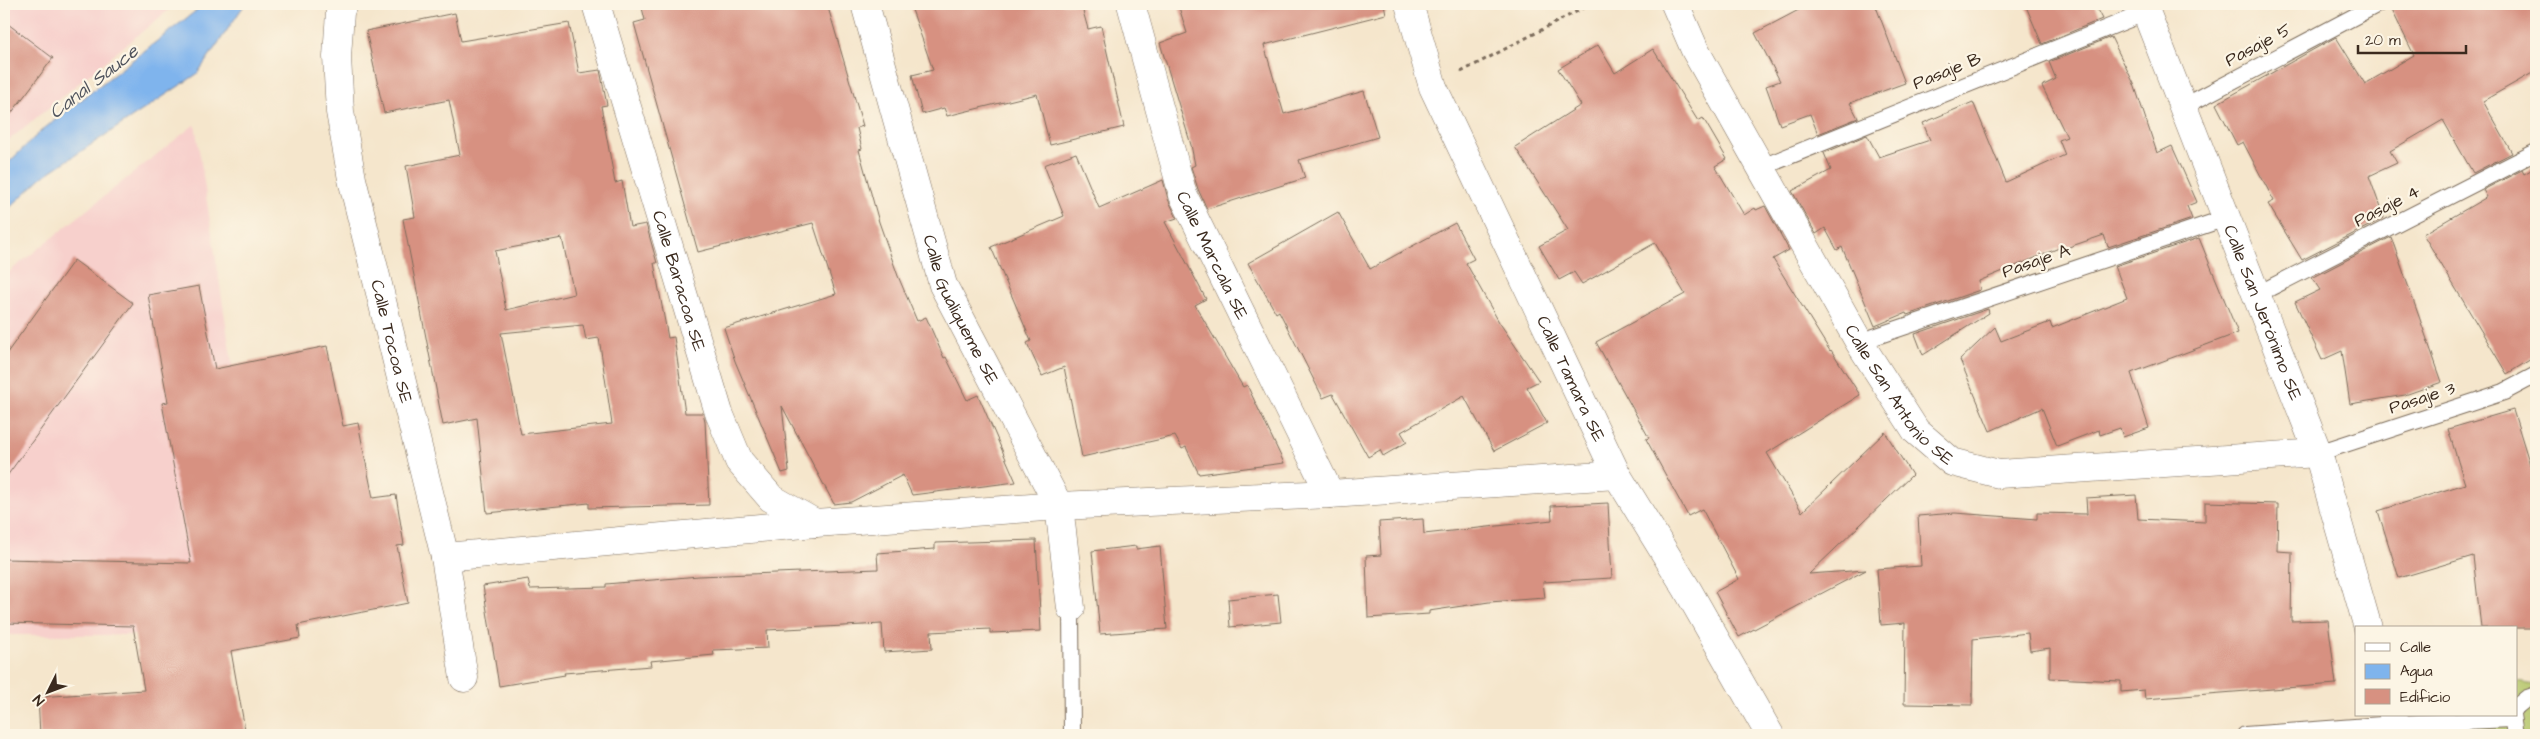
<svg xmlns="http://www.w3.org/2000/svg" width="2540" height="739" font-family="'Architects Daughter',sans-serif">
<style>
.built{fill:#f7d0cc}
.green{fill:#b3c467;stroke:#777742}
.water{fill:#7fb4ed;stroke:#5d6f86}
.building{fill:#d79181;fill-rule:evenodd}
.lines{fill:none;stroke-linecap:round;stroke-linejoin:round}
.lane-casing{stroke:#7c6c5b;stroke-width:18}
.street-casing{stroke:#7c6c5b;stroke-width:29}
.path{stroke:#7c6c5b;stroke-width:3;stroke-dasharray:4 4;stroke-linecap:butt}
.lane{stroke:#fff;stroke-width:16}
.street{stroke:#fff;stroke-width:28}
.labels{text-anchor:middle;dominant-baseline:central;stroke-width:4.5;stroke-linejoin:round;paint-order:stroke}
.street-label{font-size:18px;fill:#3b2a1e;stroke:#fcf5e5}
.water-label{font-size:19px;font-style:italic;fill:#4f535c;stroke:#fcf5e5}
</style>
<rect width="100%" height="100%" fill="#fcf5e5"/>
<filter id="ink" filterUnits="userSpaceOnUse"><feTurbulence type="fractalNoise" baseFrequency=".02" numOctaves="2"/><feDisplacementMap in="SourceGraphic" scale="10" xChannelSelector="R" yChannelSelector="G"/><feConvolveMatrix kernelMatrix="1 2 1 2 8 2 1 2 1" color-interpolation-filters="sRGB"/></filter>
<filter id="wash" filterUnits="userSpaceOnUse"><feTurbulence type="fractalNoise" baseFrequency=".0096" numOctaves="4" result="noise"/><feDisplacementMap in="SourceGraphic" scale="20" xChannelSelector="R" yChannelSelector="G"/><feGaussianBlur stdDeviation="1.12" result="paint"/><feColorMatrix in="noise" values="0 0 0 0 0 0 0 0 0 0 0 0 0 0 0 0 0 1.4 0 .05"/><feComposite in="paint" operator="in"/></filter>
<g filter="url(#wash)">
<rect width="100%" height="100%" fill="#f5e6cc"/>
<!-- built -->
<g class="built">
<polygon points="4,4 176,4 4,144"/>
<polygon points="195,124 274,635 4,635 4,276"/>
</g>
<!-- green -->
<polygon class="green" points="2516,682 2536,685 2536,735 2445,735 2438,715 2516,715"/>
<!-- water -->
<polygon class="water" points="202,4 245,4 197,74 41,178 4,213 4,167 41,131 197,10"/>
<g id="blocks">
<!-- building -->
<g class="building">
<polygon points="641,4 827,4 863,126 857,128 862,149 859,150 879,222 898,276 917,321 926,317 944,358 946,357 967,400 978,395 1016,482 912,495 903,475 851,502 834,504 782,406 789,471 782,473 735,361 724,328 836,294 813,223 698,252 634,23 645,20"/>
<polygon points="910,4 1081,4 1088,29 1101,26 1124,127 1050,145 1037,94 947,116 944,108 922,114 912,75 933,70"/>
<polygon points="1178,4 1384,4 1386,14 1264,45 1284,114 1364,91 1378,137 1299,160 1305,178 1207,209 1198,189 1191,167 1195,165 1191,145 1160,43 1187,33"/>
<polygon points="1810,4 1875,4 1905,83 1850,103 1858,118 1818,134 1810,114 1780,125 1766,86 1780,81 1755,33"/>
<polygon points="2025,4 2094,4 2102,19 2042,44"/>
<polygon points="2389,4 2536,4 2536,71 2483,101 2512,153 2473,173 2443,120 2390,151 2397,163 2369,176 2384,218 2302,260 2268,204 2274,201 2243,142 2237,145 2216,104 2336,37 2365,84 2414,55"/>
<path d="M455 13 461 41 569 23 579 73 600 70 607 105 601 106 615 183 622 181 630 227 646 224 657 263H654L668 338 674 337 685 413H703L705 421 709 505 589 508V503L487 513 477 418 443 425 403 219 415 217 406 166 460 155 449 100 384 113 366 31ZM562 238 574 294 506 310 495 251ZM583 325 586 340 599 338 612 424 521 434 501 333Z"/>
<polygon points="4,21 53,58 4,123"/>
<polygon points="2111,37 2134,84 2157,153 2172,146 2197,202 2187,206 2192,219 2108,247 2104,235 2060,250 2059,248 1979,281 1980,290 1907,315 1906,313 1875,326 1842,247 1837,250 1825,228 1816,234 1792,191 1831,170 1824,153 1867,135 1879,157 1930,140 1923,123 1973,102 2006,182 2065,155 2059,140 2067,137 2042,86 2056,79 2049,62"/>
<polygon points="1598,45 1615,73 1653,49 1698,121 1703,118 1727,159 1715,166 1744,215 1755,208 1756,210 1765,206 1789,250 1773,259 1830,351 1831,350 1860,395 1767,453 1802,512 1885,432 1912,475 1809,574 1866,570 1739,637 1715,592 1739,579 1702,509 1688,516 1646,439 1649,438 1596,342 1685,294 1655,243 1582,284 1574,272 1559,280 1539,246 1568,230 1515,147 1581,105 1558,69"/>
<polygon points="1076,153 1099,208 1163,180 1168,199 1177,218 1165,222 1206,299 1195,305 1243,387 1247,385 1284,463 1199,474 1186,447 1182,449 1175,436 1082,457 1064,367 1042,376 1027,343 1031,341 991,247 1064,216 1044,165"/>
<polygon points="2536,167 2536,356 2507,374 2423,234 2487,197 2483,190 2522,170 2524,174"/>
<polygon points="1338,212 1370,269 1455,223 1474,259 1466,263 1499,322 1539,381 1527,387 1547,423 1494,451 1464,396 1401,432 1407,442 1383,456 1380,450 1368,457 1333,394 1323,398 1279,311 1276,313 1248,263"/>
<polygon points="2391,237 2442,382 2405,395 2350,404 2342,351 2322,360 2295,302 2320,290 2312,278"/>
<polygon points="2199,238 2238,333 2131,373 2149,428 2123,437 2120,428 2100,435 2099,430 2057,446 2042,408 1990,431 1960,360 1995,327 2001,341 2050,322 2052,328 2127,298 2115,266"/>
<polygon points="74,260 133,303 4,480 4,357"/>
<polygon points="199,286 215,369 327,346 343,426 358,423 373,498 396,495 404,545 397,546 408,603 298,625 300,638 231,651 246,735 40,735 38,697 144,690 133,626 4,623 4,559 191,563 162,403 168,402 148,295"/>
<polygon points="1988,309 1989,313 1923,355 1915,334"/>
<polygon points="2513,410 2536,484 2536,628 2481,628 2473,556 2399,578 2378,511 2465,484 2448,429"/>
<polygon points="2136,495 2138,519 2205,522 2205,502 2278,504 2277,551 2292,552 2291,621 2328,620 2336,684 2145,699 2144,690 2121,692 2121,681 2050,678 2050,648 2030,651 2028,633 1973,639 1972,705 1904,704 1905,623 1881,625 1877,569 1921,566 1918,516 1955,513 2037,519 2037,513 2087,514 2086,498"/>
<polygon points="1608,503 1612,578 1543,582 1545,598 1489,602 1429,611 1429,614 1368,618 1366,556 1381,555 1379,522 1423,519 1424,534 1552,520 1551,506"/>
<polygon points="1036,540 1041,631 990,633 990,629 931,632 932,649 884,652 882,624 767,630 768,648 713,650 714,655 650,661 651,666 564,673 565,675 499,686 483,586 528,579 530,589 606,587 606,584 699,576 878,569 877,553 935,549 935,543"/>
<polygon points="1136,546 1136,549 1160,546 1167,629 1100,634 1092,551"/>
<polygon points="1278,594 1281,622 1230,627 1228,599"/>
</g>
</g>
</g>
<g filter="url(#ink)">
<use href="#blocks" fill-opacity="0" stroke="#7c6c5b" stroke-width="1"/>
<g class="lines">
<!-- lane casing -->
<g class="lane-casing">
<g id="lane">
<polyline points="2183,107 2378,4"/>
<polyline points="1762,167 2147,12"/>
<polyline points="2256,295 2536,152"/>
<polyline points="1859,342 2226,218"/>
<polyline points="2318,453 2504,392 2536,375"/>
<polyline points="1071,608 1072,735"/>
<polyline points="2516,707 2527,698 2536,695"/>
<polyline points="2512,715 2515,735"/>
<polyline points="2245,735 2395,724 2511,719"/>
</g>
</g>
<!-- street casing -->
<g class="street-casing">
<g id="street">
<path id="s1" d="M343 4 340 12 337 57 340 112 352 179 445 557 464 678"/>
<path id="s2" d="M596 4 719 413 739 461 771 498 815 523"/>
<path id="s3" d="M865 4 943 285 1059 506 1071 608"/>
<path id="s4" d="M1131 4 1183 195 1330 494"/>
<path id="s5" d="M1409 4 1433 87 1617 475 1687 589 1770 735"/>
<path id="s6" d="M1675 4 1695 50 1859 342 1916 431 1952 462 1999 474 2318 453"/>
<path id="s7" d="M2143 4 2318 453 2368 628"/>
<polyline points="445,557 815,523 1059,506 1330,494 1617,475"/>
<polyline points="2393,715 2399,735"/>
</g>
</g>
<!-- path -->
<polyline class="path" points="1461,72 1591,4"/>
<!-- lane -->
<use href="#lane" class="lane"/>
<!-- street -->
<use href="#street" class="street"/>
</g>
</g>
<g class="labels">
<!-- street labels -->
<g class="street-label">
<text transform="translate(2258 45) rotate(-28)">Pasaje 5</text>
<text transform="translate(1947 71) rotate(-22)">Pasaje B</text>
<text transform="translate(2387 206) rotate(-27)">Pasaje 4</text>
<text stroke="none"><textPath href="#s4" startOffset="265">Calle Marcala SE</textPath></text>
<text transform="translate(2036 261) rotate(-19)">Pasaje A</text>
<text stroke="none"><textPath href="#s2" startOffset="289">Calle Baracoa SE</textPath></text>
<text stroke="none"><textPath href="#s3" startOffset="321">Calle Gualiqueme SE</textPath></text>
<text stroke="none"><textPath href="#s7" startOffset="331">Calle San Jerónimo SE</textPath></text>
<text stroke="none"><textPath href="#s1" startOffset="344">Calle Tocoa SE</textPath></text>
<text stroke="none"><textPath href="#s5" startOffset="409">Calle Tamara SE</textPath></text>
<text stroke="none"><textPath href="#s6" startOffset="452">Calle San Antonio SE</textPath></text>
<text transform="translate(2422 398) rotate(-18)">Pasaje 3</text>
</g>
<!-- water labels -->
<g class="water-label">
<text transform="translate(94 82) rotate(-38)">Canal Sauce</text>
</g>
</g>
<!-- margin -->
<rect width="2540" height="739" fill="none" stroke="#fcf5e5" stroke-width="20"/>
<!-- legend -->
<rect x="2355" y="626" width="162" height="90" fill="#fcf5e5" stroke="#afa495"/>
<rect x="2365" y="643" width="25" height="8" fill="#ffffff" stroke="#afa495"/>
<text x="2400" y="652" font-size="15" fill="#3b2a1e">Calle</text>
<rect x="2365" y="664" width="25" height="15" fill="#7fb4ed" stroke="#afa495"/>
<text x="2400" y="676" font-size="15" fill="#3b2a1e">Agua</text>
<rect x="2365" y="689" width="25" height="15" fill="#d79181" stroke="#afa495"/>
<text x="2400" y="702" font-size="15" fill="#3b2a1e">Edificio</text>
<!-- north arrow -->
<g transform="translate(48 692) rotate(228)" stroke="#fcf5e5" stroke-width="4" paint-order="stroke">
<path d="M0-4L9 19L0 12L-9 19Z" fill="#3b2a1e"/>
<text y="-8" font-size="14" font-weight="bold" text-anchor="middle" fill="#3b2a1e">N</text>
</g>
<!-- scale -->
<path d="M2358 45v8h108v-8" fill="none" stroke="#3b2a1e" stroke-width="2.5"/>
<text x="2365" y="45" font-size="15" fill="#3b2a1e" stroke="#fcf5e5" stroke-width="4" paint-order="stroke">20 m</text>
</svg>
